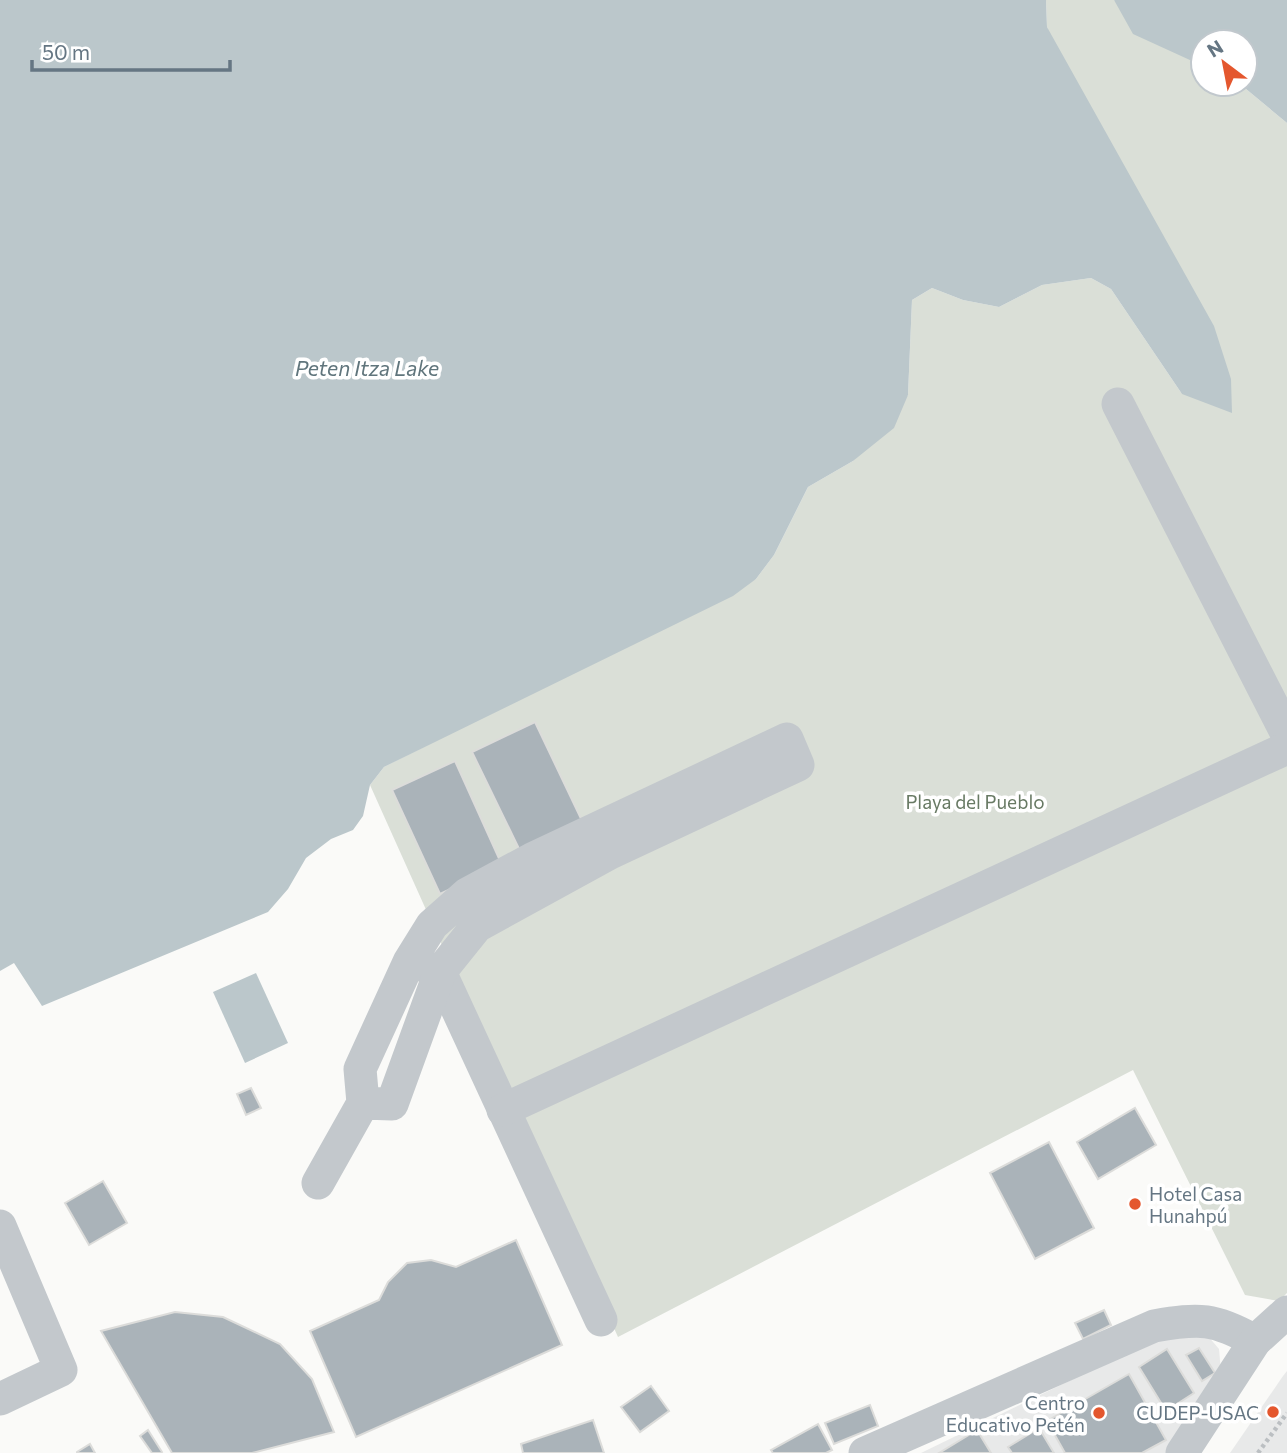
<svg xmlns="http://www.w3.org/2000/svg" width="1287" height="1453" font-family="Commissioner,sans-serif">
<style>
.built{fill:#e8e9e9}
.green{fill:#dadfd7}
.water{fill:#bbc7cb}
.building{fill:#aab3b9;stroke:#dcdcda;stroke-width:2}
.lines{fill:none;stroke-linecap:round;stroke-linejoin:round}
.path{stroke:#bbbfc2;stroke-width:4.5;stroke-dasharray:3.5 3.5;stroke-linecap:butt}
.minor{stroke:#c3c8cc;stroke-width:33}
.poi-dot{fill:#e4572e;stroke:#fff;stroke-width:2.5}
.labels{text-anchor:middle;dominant-baseline:central;stroke-width:7;stroke-linejoin:round;paint-order:stroke}
.park-label{font-size:19px;fill:#687a64;stroke:#fff}
.poi-label{font-size:19px;fill:#657683;stroke:#fff;text-anchor:end}
.water-label{font-size:21px;font-style:italic;fill:#60757c;stroke:#fff}
</style>
<rect width="100%" height="100%" fill="#fafaf8"/>
<!-- built -->
<g class="built">
<polygon points="1184,1334 1208,1336 1219,1349 1221,1372 1166,1453 921,1453 1145,1344"/>
<polygon points="1287,1371 1287,1453 1230,1453 1283,1376"/>
</g>
<!-- green -->
<polygon class="green" points="1046,0 1114,0 1165,46 1203,66 1203,84 1240,84 1287,123 1287,1293 1279,1301 1245,1295 1133,1070 618,1337 370,785 384,767 756,579 774,555 808,487 853,461 908,395 912,300 932,288 963,300 999,307 1042,285 1091,278 1111,289 1182,394 1047,27"/>
<!-- water -->
<g class="water">
<polygon points="0,0 1046,0 1047,27 1214,326 1231,379 1232,413 1182,394 1111,289 1091,278 1042,285 999,307 963,300 932,288 912,300 908,395 894,428 853,461 808,487 774,555 756,579 733,596 384,767 370,785 363,816 353,830 331,839 306,858 288,889 268,912 42,1006 14,963 0,971"/>
<polygon points="1114,0 1287,0 1287,123 1240,84 1245,84 1245,42 1203,42 1203,66 1133,34"/>
<polygon points="256,973 288,1043 245,1063 213,992"/>
</g>
<!-- building -->
<g class="building">
<polygon points="535,722 585,827 523,857 472,752"/>
<polygon points="455,761 502,865 440,894 392,790"/>
<polygon points="251,1088 261,1108 246,1115 237,1094"/>
<polygon points="1135,1108 1156,1145 1098,1179 1077,1142"/>
<polygon points="1049,1142 1094,1228 1035,1259 990,1173"/>
<polygon points="103,1181 127,1223 89,1245 65,1203"/>
<polygon points="516,1240 562,1345 356,1437 310,1331 379,1300 388,1282 407,1263 431,1260 456,1267"/>
<polygon points="1104,1310 1111,1325 1083,1339 1075,1323"/>
<polygon points="175,1312 223,1317 280,1344 312,1379 334,1432 252,1453 172,1453 101,1331"/>
<polygon points="1199,1348 1215,1373 1202,1381 1186,1355"/>
<polygon points="1167,1349 1194,1393 1166,1411 1139,1367"/>
<polygon points="1129,1374 1166,1440 1142,1453 1065,1453 1047,1421"/>
<polygon points="651,1386 669,1411 640,1432 621,1407"/>
<polygon points="870,1405 878,1426 834,1444 825,1423"/>
<polygon points="593,1420 604,1453 523,1453 521,1444"/>
<polygon points="818,1424 832,1450 826,1453 773,1453 771,1450"/>
<polygon points="1039,1428 1054,1453 1012,1453 1008,1447"/>
<polygon points="148,1430 162,1452 161,1453 152,1453 140,1436"/>
<polygon points="977,1430 991,1453 939,1453"/>
<polygon points="90,1444 95,1453 77,1453 77,1452"/>
</g>
<g class="lines">
<!-- path -->
<polyline class="path" points="1258,1453 1287,1413"/>
<!-- minor -->
<g class="minor">
<polyline points="1118,404 1287,734"/>
<polyline points="428,968 440,972 601,1320"/>
<polyline points="503,1110 1287,748"/>
<polyline points="318,1183 363,1103 360,1069 409,962 432,925 467,894 532,859 787,739 798,765 610,853 477,926 440,972 392,1104 363,1103"/>
<polyline points="0,1226 61,1370 0,1399"/>
<path d="M865 1453 1154 1326C1200 1318 1214 1318 1255 1341"/>
<polyline points="1182,1453 1255,1341 1287,1312"/>
</g>
</g>
<!-- markers -->
<g class="poi-dot">
<circle cx="1135" cy="1204" r="7"/>
<circle cx="1273" cy="1412" r="7"/>
<circle cx="1099" cy="1413" r="7"/>
</g>
<g class="labels">
<!-- park labels -->
<g class="park-label">
<text x="975" y="801">Playa del Pueblo</text>
</g>
<!-- poi labels -->
<g class="poi-label">
<text x="1149" y="1193" text-anchor="start">Hotel Casa<tspan x="1149" dy="22">Hunahpú</tspan></text>
<text x="1085" y="1402">Centro<tspan x="1085" dy="22">Educativo Petén</tspan></text>
<text x="1259" y="1412">CUDEP-USAC</text>
</g>
<!-- water labels -->
<g class="water-label">
<text x="367" y="367">Peten Itza Lake</text>
</g>
</g>
<!-- north arrow -->
<g transform="translate(1224 63) rotate(328)"><circle r="33" fill="#ffffff" stroke="#c1c8cd" stroke-width="2"/>
<path d="M0-5L12 26L0 18L-12 26Z" fill="#e4572e"/>
<text y="-10" font-size="19" font-weight="bold" text-anchor="middle" fill="#657683">N</text>
</g>
<!-- scale -->
<path d="M32 60v10h198v-10" fill="none" stroke="#657683" stroke-width="3.5"/>
<text x="42" y="60" font-size="21" fill="#657683" stroke="#ffffff" stroke-width="5" paint-order="stroke">50 m</text>
</svg>
